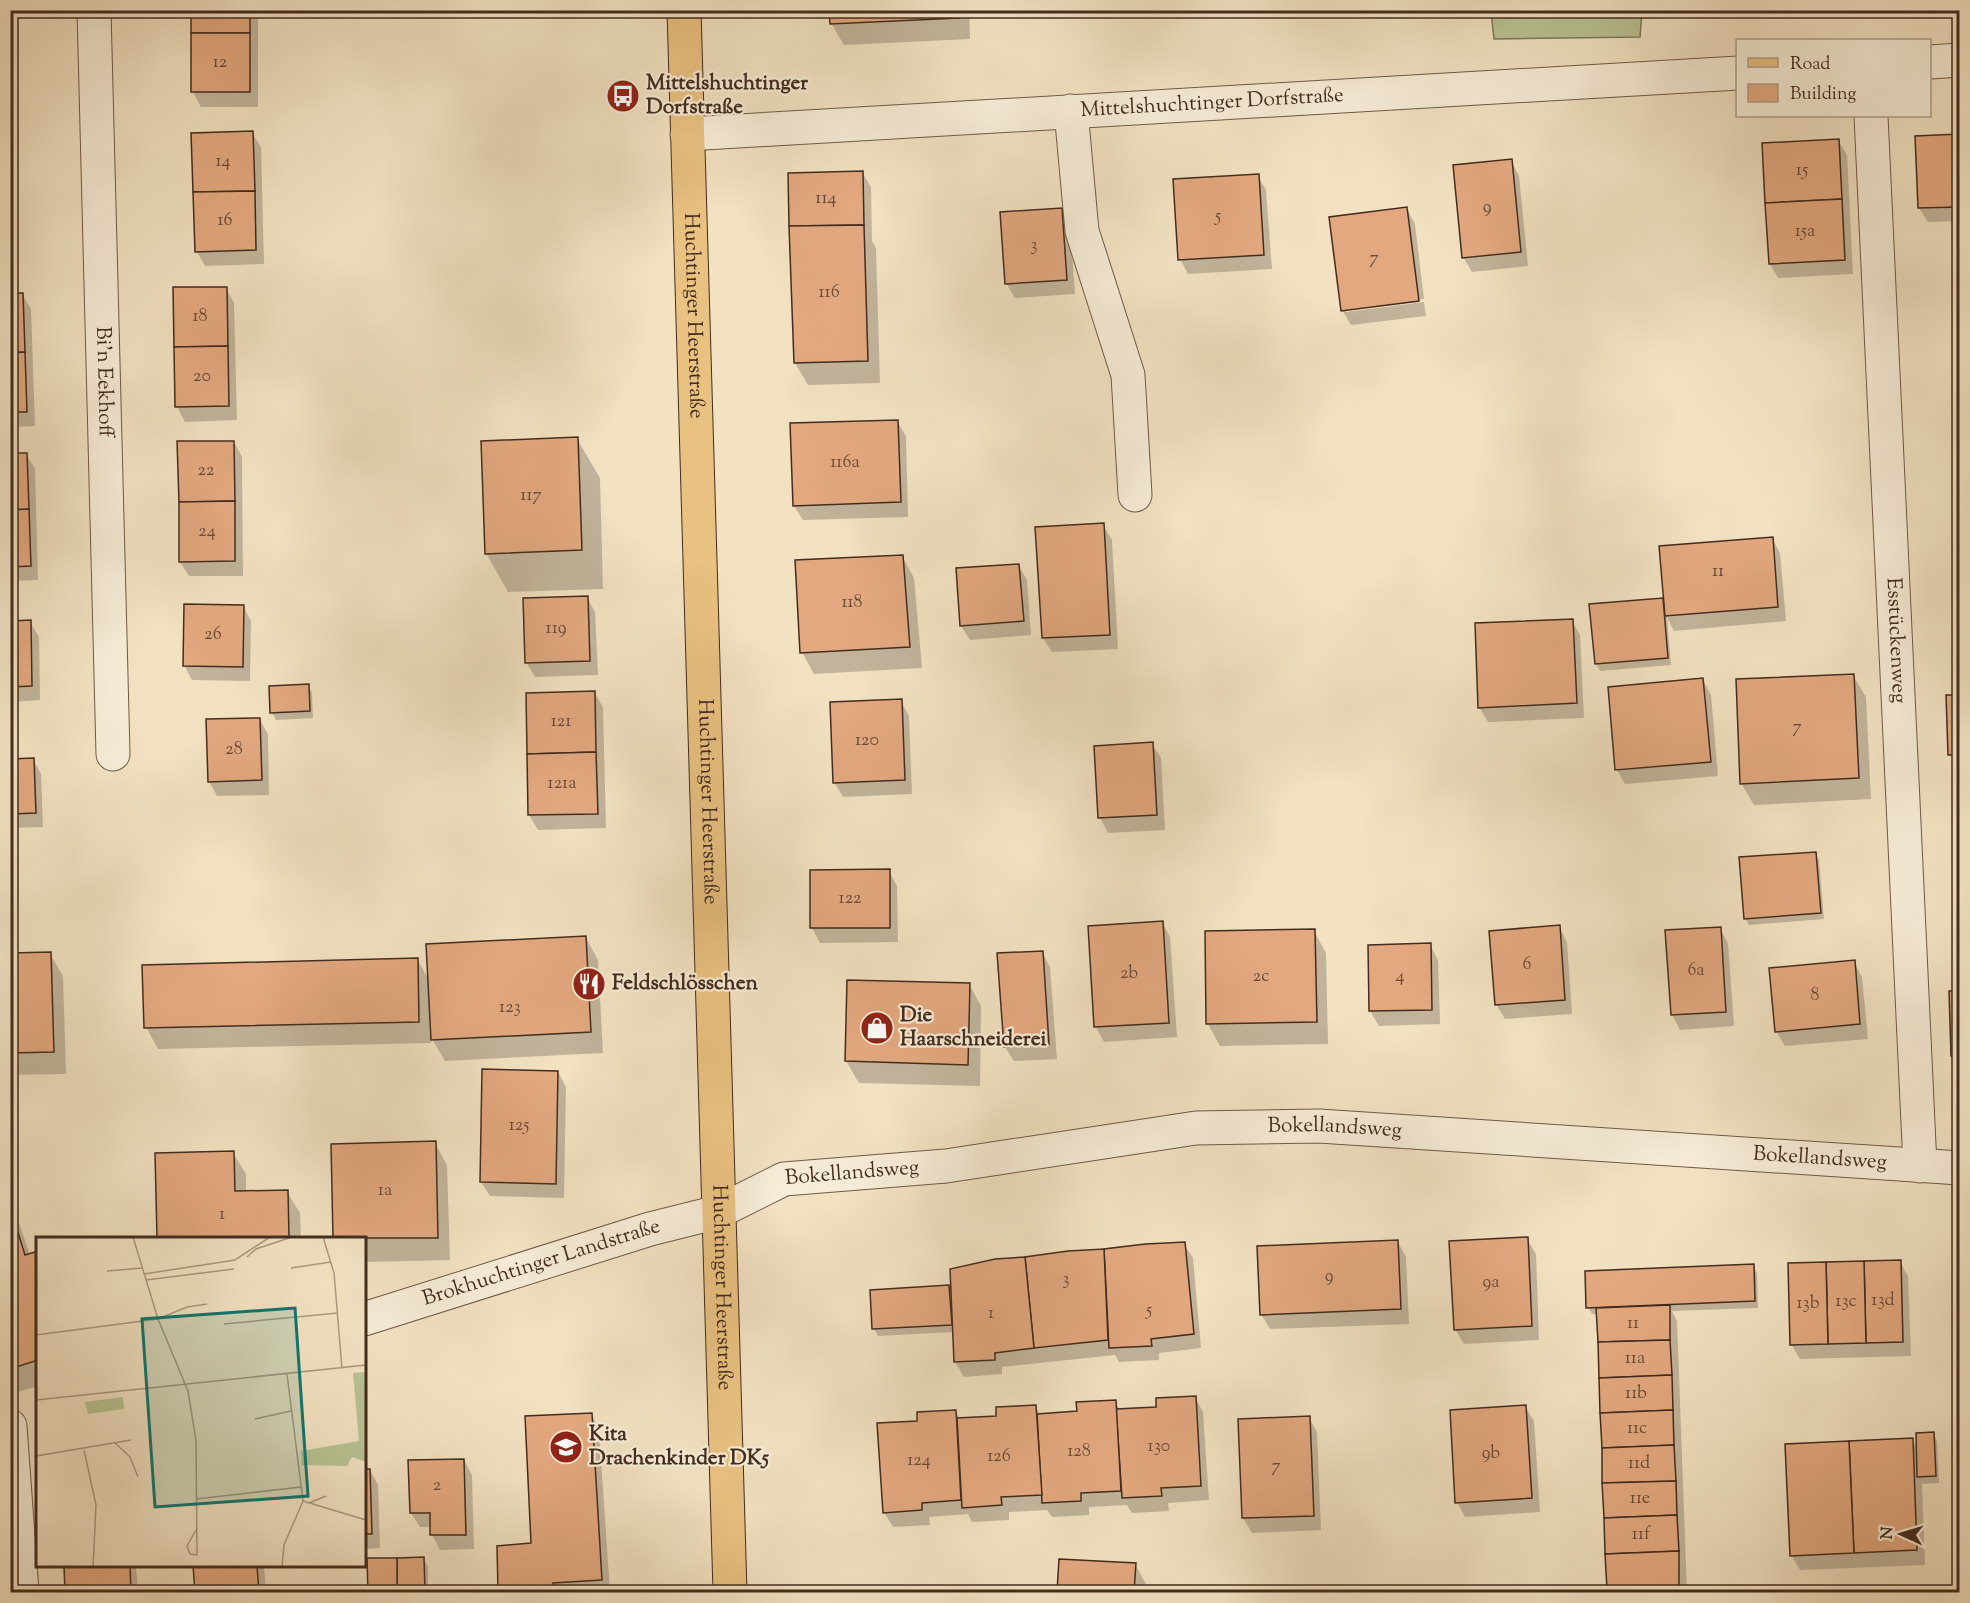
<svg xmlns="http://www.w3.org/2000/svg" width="1970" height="1603" font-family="'Sorts Mill Goudy',serif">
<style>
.green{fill:#b9c394;stroke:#7e785a;stroke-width:1.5}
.shadow{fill:#0003}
.building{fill:#e3a87f;stroke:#432c1f;stroke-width:1.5}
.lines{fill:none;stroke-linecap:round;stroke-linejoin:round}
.minor-casing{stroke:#6f5a48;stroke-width:35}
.major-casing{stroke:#432c1f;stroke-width:35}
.minor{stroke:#f7ecd7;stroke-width:33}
.major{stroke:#e9c181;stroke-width:33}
.labels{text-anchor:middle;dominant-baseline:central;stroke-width:4.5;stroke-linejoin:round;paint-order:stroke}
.number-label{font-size:18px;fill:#6b4b37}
.poi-label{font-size:21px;font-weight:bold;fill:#432c1f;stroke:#f7ecd7;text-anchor:start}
.street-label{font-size:21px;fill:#432c1f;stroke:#f7ecd7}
.inset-road{fill:none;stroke:#ac9981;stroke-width:1.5}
.view{fill:#0f766e;fill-opacity:0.15;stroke:#0f766e;stroke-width:3}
.inset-edge{fill:none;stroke:#432c1f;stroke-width:3}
</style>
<rect width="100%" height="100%" fill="#f2e2c2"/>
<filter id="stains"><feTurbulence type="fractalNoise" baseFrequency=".00333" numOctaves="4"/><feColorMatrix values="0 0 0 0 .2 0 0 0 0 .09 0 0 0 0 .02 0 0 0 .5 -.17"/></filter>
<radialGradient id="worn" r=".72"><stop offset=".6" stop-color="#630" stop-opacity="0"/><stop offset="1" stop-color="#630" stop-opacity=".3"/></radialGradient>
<!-- green -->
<polygon class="green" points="1491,11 1491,10 1642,11 1640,37 1494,39"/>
<!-- shadow -->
<g class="shadow">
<polygon points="192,10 258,10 258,107 201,107 193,92"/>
<polygon points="830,10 969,10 970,39 844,45 831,23"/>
<polygon points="252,133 261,147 264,264 205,266 197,252"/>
<polygon points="1960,135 1960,221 1928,222 1919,208"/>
<polygon points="1838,140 1847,155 1853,274 1778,278 1770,264"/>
<polygon points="1511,161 1519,176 1528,266 1472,272 1463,257"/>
<polygon points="862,172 871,187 872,241 876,248 880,383 808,385 795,363"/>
<polygon points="1258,176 1266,190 1272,269 1188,274 1180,259"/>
<polygon points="1062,209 1070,224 1075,294 1015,298 1006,283"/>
<polygon points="1407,209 1415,224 1424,299 1346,309 1346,312 1424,302 1426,316 1351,325 1342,310"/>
<polygon points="226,288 234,303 237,420 185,422 177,407"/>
<polygon points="22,294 31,309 35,426 10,427 10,295"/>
<polygon points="897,421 906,436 908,517 803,520 794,506"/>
<polygon points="577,439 600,478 603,589 508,592 486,553"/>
<polygon points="234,442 242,457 243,576 189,576 180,562"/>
<polygon points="26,454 35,469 38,580 10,581 10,455"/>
<polygon points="1103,525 1112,540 1118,649 1052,652 1043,638"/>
<polygon points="1772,538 1780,553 1786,621 1674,631 1667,617 1671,665 1600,671 1596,664 1591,605 1662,599 1665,604"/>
<polygon points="902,556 914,578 922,668 814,674 802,652"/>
<polygon points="1018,565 1027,580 1031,635 970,640 961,626"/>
<polygon points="587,597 595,612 598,675 535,677 526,662"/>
<polygon points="243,606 251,621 250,681 192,680 184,665"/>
<polygon points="1572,621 1580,635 1584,718 1488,722 1479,707"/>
<polygon points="30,622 39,637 40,700 10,702 10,623"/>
<polygon points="1853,675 1866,697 1871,799 1754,805 1741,783"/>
<polygon points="1703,680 1711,695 1718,776 1625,784 1617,770"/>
<polygon points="308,686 312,693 313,718 276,720 272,713"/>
<polygon points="594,692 603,707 606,828 538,830 529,815"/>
<polygon points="1960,696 1960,770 1958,770 1950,755"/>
<polygon points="901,701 909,716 912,794 843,797 834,782"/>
<polygon points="260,720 268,734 269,795 217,796 209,781"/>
<polygon points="1152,744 1161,758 1165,830 1108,833 1100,818 1096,747"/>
<polygon points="33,759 41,774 43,827 10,828 10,760"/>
<polygon points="1815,853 1819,860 1824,919 1749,925 1745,918"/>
<polygon points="889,871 897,886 898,942 820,943 812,928"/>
<polygon points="1162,922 1170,937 1177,1037 1104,1042 1096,1027 1089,927"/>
<polygon points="1559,927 1567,942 1572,1014 1505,1019 1496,1004"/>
<polygon points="1720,929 1728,943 1734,1026 1680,1030 1672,1015"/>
<polygon points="1314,931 1326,953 1328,1044 1220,1046 1208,1024"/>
<polygon points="586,938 598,960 603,1053 445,1061 431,1037 431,1043 158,1049 146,1027 417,959 429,980"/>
<polygon points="1430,945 1438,960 1440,1024 1379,1026 1370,1011 1370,946"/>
<polygon points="1042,952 1050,967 1057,1059 1014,1061 1005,1047"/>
<polygon points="50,954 63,976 66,1074 10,1075 10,955"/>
<polygon points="1854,962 1862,977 1868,1039 1785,1046 1776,1031"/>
<polygon points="969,984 981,1006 980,1086 859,1083 846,1061"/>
<polygon points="1960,992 1960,1067 1953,1055"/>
<polygon points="558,1072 566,1087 564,1198 490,1196 481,1182"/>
<polygon points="435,1143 447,1165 450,1260 364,1262 364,1238 335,1238 332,1145"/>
<polygon points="233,1153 246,1174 246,1193 287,1192 300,1213 301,1238 158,1238 156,1154"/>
<polygon points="10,1197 30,1255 38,1253 38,1386 17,1392 10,1381"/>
<polygon points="1527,1239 1536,1254 1539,1340 1464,1344 1455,1329"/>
<polygon points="1398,1242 1406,1257 1409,1324 1270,1329 1261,1314"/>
<polygon points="1184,1244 1193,1258 1201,1348 1159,1353 1159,1360 1119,1362 1115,1355 1002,1367 1002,1374 964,1377 955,1362 954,1332 878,1336 874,1329 949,1287 952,1293 995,1260 1145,1245"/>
<polygon points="1900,1262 1908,1276 1911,1356 1800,1359 1791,1344"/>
<polygon points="1753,1266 1757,1273 1758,1308 1672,1311 1677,1321 1687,1592 1608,1592 1598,1314 1592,1314 1588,1307"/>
<polygon points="1195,1397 1203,1412 1209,1500 1168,1503 1169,1511 1132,1513 1127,1505 1089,1507 1089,1515 1052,1517 1047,1510 1009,1512 1009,1520 972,1522 968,1514 929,1517 930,1525 893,1527 884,1512 918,1422 955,1411 960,1420 998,1417 1035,1406 1040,1415 1078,1413 1115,1402 1120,1410 1158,1408"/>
<polygon points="1525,1407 1534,1421 1540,1512 1465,1517 1457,1502"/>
<polygon points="591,1414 599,1429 610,1592 500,1592 498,1547 532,1544"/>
<polygon points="1309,1418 1317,1432 1321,1530 1252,1533 1243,1518 1240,1420"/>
<polygon points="1933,1434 1937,1441 1939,1483 1922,1484 1925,1565 1800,1570 1791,1555 1912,1440 1918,1449"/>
<polygon points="464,1460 472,1475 474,1549 440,1550 432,1535 432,1527 420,1527 411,1513"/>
<polygon points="364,1470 370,1470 378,1485 380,1548 364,1549"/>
<polygon points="423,1559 428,1566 428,1592 370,1592 369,1560"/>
<polygon points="1060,1561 1135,1564 1147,1586 1147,1592 1059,1592"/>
<polygon points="65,1566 136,1566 138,1592 67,1592"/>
<polygon points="195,1566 264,1566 266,1592 196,1592"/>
</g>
<!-- building -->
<g class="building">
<rect x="191" y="10" width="59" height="23"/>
<polygon points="829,10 958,10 959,18 830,24"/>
<rect x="191" y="33" width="59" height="59"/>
<polygon points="253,131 255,191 193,192 191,133"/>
<polygon points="1960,134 1960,207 1918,208 1915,136"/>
<polygon points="1839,139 1842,199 1765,203 1762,143"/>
<polygon points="1512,159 1521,252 1462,258 1453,165"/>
<polygon points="863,171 864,225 789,226 788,173"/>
<polygon points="1259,174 1264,255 1178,260 1173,179"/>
<polygon points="255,191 256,250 195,252 193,192"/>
<polygon points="1842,199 1845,260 1769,264 1765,203"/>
<polygon points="1407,207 1419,301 1341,311 1329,217"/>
<polygon points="1062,208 1067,280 1005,284 1000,212"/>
<polygon points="864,225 868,361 794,363 789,226"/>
<polygon points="173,287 227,287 228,346 174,347"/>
<polygon points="10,293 23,293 25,352 10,353"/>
<polygon points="228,346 229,406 175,407 174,347"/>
<polygon points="25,352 27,412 10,412 10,353"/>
<polygon points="898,420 901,502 793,506 790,423"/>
<polygon points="578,437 582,550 485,554 481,441"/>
<polygon points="177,441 234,441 235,501 179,502"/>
<polygon points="10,453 27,453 29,509 10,510"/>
<polygon points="235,501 235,561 179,562 179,502"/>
<polygon points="29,509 31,566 10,567 10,510"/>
<polygon points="1104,523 1110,635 1042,638 1035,527"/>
<polygon points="1773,537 1778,607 1665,616 1659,546"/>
<polygon points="903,555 910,647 800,653 795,560"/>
<polygon points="1019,564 1024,621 960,626 956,568"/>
<polygon points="588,596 590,661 525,663 523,598"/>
<polygon points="1663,598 1668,658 1595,664 1589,604"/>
<polygon points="184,604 244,605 243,667 183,666"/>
<polygon points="1573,619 1577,703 1478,708 1475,623"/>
<polygon points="31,620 32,686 10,687 10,621"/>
<polygon points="1854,674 1859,778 1740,784 1736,679"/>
<polygon points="1703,678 1711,762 1615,770 1608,687"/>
<polygon points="309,684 310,711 270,713 269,686"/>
<polygon points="595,691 596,752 527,754 526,693"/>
<polygon points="1946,695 1960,695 1960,755 1948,755"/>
<polygon points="902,699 905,780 833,783 830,702"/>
<polygon points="260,718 262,780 208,782 206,719"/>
<polygon points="1153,742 1157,815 1098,818 1094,746"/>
<polygon points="596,752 598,814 528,815 527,754"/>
<polygon points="34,758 36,813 10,814 10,759"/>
<polygon points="1816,852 1821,913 1744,919 1739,857"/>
<polygon points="890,869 890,928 810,928 810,870"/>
<polygon points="1163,921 1169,1023 1094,1027 1088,926"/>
<polygon points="1560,925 1565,1000 1495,1005 1489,931"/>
<polygon points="1721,927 1726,1012 1671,1015 1665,930"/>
<polygon points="1315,929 1317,1022 1206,1024 1205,931"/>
<polygon points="586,936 591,1032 431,1040 426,944"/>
<polygon points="1431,943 1432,1010 1369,1011 1368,945"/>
<polygon points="1043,951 1049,1044 1004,1047 997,953"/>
<polygon points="51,952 54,1052 10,1053 10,953"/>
<polygon points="418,958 419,1022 144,1028 142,965"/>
<polygon points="1855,960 1860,1024 1775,1032 1769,968"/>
<polygon points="847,980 970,983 968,1065 845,1061"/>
<polygon points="1949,991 1960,991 1960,1056 1951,1056"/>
<polygon points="482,1069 558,1071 556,1184 480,1182"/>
<polygon points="436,1141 438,1238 333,1238 331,1144"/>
<polygon points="234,1151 235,1191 288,1190 289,1238 157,1238 155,1153"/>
<polygon points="10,1207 25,1255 38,1251 38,1360 10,1369"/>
<polygon points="1528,1237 1532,1326 1454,1330 1449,1241"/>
<polygon points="1398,1240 1401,1309 1260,1315 1257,1246"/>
<polygon points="1185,1242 1194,1334 1151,1339 1152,1346 1109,1348 1104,1249 1145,1244"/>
<polygon points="1104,1249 1108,1340 1034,1348 1025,1257 1068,1251"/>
<polygon points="1025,1257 1034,1348 995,1353 995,1360 954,1362 950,1269 995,1259"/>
<polygon points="1901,1260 1903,1342 1866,1343 1864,1261"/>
<polygon points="1864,1261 1866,1343 1828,1344 1826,1262"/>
<polygon points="1826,1262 1828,1344 1790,1345 1788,1263"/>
<polygon points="1957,1263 1960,1263 1960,1319"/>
<polygon points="1754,1264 1755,1301 1586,1308 1585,1271"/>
<polygon points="949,1285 952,1325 872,1329 870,1290"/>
<polygon points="1670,1305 1670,1340 1598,1342 1596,1308"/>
<polygon points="1670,1340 1672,1375 1599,1378 1598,1342"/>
<polygon points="1672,1375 1673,1410 1600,1413 1599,1378"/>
<polygon points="1196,1396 1201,1486 1161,1488 1162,1496 1122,1498 1116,1409 1156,1407 1156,1398"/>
<polygon points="1116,1400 1121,1491 1081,1493 1081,1501 1042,1503 1037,1414 1077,1411 1076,1402"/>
<polygon points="1036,1405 1042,1495 1001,1497 1002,1505 962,1508 957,1418 996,1416 996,1407"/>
<polygon points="1526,1405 1532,1498 1455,1503 1450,1410"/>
<polygon points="956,1410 961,1500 922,1503 922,1510 883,1513 877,1423 917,1421 917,1412"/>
<polygon points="1673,1410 1674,1445 1602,1448 1600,1413"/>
<polygon points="592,1413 602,1580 553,1583 553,1592 498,1592 497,1546 531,1543 525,1416"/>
<polygon points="1310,1416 1314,1516 1242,1518 1238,1419"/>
<polygon points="1934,1432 1936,1476 1917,1477 1916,1433"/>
<polygon points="1913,1438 1917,1550 1854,1553 1849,1441"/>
<polygon points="1849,1441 1854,1553 1790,1556 1785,1444"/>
<polygon points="1674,1445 1676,1481 1602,1483 1602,1448"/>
<polygon points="464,1459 466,1535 430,1535 430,1513 410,1513 408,1460"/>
<polygon points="364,1469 370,1469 372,1534 364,1534"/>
<polygon points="1676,1481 1677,1515 1604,1518 1602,1483"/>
<polygon points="1677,1515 1679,1551 1605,1554 1604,1518"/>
<polygon points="1679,1551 1679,1586 1607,1589 1605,1554"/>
<polygon points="424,1557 425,1592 397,1592 397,1558"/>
<polygon points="367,1558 397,1558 397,1592 368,1592"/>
<polygon points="1059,1559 1136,1563 1134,1592 1057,1592"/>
<polygon points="64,1566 130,1566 131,1592 65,1592"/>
<polygon points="193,1566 257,1566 259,1592 195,1592"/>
<polygon points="1679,1586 1679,1592 1607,1592 1607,1589"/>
</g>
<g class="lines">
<!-- minor casing -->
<g class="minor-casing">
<g id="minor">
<path id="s1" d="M94 10 113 754"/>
<polyline points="1930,62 1960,60"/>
<polyline points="1071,111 1082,231 1128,375 1135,495"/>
<path id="s2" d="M1871 116 1920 1166"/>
<path id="s3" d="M687 134 1738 73"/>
<path id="s4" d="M364 1319 650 1229 718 1212 784 1179 946 1166 1196 1128 1319 1126 1960 1168"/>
<polyline points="10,1426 22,1592"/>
</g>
</g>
<!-- major casing -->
<g class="major-casing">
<g id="major">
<path id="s5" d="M684 10 730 1592"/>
</g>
</g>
<!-- minor -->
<use href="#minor" class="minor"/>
<!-- major -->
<use href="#major" class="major"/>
</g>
<!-- icons -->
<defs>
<g id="bus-disc" transform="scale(1.725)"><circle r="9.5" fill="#8f2418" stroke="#f7ecd7"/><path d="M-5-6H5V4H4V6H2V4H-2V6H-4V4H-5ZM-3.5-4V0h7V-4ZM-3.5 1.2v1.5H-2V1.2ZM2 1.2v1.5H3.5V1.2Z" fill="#fff"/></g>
<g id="restaurant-disc" transform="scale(1.725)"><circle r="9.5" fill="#8f2418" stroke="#f7ecd7"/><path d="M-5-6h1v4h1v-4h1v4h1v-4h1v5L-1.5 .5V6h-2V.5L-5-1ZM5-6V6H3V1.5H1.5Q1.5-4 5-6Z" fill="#fff"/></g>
<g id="shop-disc" transform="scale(1.725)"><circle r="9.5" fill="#8f2418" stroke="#f7ecd7"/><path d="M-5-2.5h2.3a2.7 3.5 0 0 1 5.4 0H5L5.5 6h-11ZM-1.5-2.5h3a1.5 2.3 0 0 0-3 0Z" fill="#fff"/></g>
<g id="school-disc" transform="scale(1.725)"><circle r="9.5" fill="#8f2418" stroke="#f7ecd7"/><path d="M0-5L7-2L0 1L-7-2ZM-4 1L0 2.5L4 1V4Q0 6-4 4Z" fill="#fff"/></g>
</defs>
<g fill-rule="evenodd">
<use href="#bus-disc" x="623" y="96"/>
<use href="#restaurant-disc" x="589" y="984"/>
<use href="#shop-disc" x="877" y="1028"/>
<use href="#school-disc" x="566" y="1447"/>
</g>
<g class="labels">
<!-- number labels -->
<g class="number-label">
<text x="220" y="63">12</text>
<text x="223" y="162">14</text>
<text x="1802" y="171">15</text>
<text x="826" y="199">114</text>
<text x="1487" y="208">9</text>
<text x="1218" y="217">5</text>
<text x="225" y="221">16</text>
<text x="1805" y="232">15a</text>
<text x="1034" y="246">3</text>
<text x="1374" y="259">7</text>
<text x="829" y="293">116</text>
<text x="200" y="317">18</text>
<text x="202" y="377">20</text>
<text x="845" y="463">116a</text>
<text x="206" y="471">22</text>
<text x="531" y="496">117</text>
<text x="207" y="532">24</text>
<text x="1718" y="572">11</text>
<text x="852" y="603">118</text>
<text x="556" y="629">119</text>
<text x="213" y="635">26</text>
<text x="561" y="722">121</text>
<text x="1797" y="728">7</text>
<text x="867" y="741">120</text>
<text x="234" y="750">28</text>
<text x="562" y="784">121a</text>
<text x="850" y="899">122</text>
<text x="1527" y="965">6</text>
<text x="1696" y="971">6a</text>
<text x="1129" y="974">2b</text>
<text x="1261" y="977">2c</text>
<text x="1400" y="977">4</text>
<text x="1815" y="996">8</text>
<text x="510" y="1008">123</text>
<text x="519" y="1126">125</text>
<text x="385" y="1191">1a</text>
<text x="222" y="1215">1</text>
<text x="1329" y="1277">9</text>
<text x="1066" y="1280">3</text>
<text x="1491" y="1283">9a</text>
<text x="1883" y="1301">13d</text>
<text x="1846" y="1302">13c</text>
<text x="1808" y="1304">13b</text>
<text x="1149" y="1311">5</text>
<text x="991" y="1314">1</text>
<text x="1633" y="1324">11</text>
<text x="1635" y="1359">11a</text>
<text x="1636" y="1394">11b</text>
<text x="1637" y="1429">11c</text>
<text x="1159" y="1447">130</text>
<text x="1079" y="1452">128</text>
<text x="1491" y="1454">9b</text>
<text x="999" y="1457">126</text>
<text x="919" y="1461">124</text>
<text x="1639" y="1464">11d</text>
<text x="1276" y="1467">7</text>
<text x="437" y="1486">2</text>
<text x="1640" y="1499">11e</text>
<text x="1641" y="1535">11f</text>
</g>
<!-- poi labels -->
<g class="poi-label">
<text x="646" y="84">Mittelshuchtinger<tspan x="646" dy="24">Dorfstraße</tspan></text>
<text x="612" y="984">Feldschlösschen</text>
<text x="900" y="1016">Die<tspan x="900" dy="24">Haarschneiderei</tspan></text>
<text x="589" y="1435">Kita<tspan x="589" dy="24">Drachenkinder DK5</tspan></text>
</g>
<!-- street labels -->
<g class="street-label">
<text stroke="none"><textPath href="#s3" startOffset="526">Mittelshuchtinger Dorfstraße</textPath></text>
<text stroke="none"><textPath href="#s5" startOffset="306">Huchtinger Heerstraße</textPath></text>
<text stroke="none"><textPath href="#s1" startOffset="372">Bi'n Eekhoff</textPath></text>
<text stroke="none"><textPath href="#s2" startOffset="525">Esstückenweg</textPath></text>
<text stroke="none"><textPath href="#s5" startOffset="792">Huchtinger Heerstraße</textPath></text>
<text stroke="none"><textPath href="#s4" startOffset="998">Bokellandsweg</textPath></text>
<text stroke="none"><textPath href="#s4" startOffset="1484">Bokellandsweg</textPath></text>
<text stroke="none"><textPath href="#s4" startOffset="512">Bokellandsweg</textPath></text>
<text stroke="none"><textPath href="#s4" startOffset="186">Brokhuchtinger Landstraße</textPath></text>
<text stroke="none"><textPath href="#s5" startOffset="1278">Huchtinger Heerstraße</textPath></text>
</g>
</g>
<!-- overview -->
<g transform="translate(36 1237)">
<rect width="330" height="330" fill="#f2e2c2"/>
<path d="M330 135V225L316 220 311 229 266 228 265 214 323 204 317 136ZM87 160 88 172 52 177 49 165Z" fill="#b9c394"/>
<path class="inset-road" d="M97 0 122 82 152 154 160 204 161 318 154 317 151 309 160 293M287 0 298 36 306 132M211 20 220 12 256 0M255 31 295 25M71 34 106 31M108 37 199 23 234 0M110 43 198 32M188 87 302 76M0 98 122 82 151 70 171 67M0 163 330 128M219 182 255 174M78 205 94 220 102 240M48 213 60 268 57 330M0 219 95 203M160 262 265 250M267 264 330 283M273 266 290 259M246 330 248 308 267 264 251 137"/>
<path class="view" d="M259 71 272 259 119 270 106 82Z"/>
<rect width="330" height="330" class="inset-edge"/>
</g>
<!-- margin -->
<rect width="1970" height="1603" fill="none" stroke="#f2e2c2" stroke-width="36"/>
<rect x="12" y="12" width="1946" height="1579" fill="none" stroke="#432c1f" stroke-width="3"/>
<rect x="18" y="18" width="1934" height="1567" fill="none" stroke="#432c1f" stroke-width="1.5"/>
<!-- legend -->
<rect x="1736" y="39" width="195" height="78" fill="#f7ecd7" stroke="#af9f8d" stroke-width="1.5"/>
<rect x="1748" y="58" width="30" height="9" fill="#e9c181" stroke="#af9f8d" stroke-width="1.5"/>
<text x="1790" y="69" font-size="18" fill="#432c1f">Road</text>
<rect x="1748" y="84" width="30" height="18" fill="#e3a87f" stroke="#af9f8d" stroke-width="1.5"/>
<text x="1790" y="99" font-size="18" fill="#432c1f">Building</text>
<!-- north arrow -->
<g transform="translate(1901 1534) rotate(274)" stroke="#f7ecd7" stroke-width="4.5" paint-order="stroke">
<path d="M0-4.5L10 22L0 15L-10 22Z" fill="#432c1f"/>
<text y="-9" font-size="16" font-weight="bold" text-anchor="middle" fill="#432c1f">N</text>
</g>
<rect width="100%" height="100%" filter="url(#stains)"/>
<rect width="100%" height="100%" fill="url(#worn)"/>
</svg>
